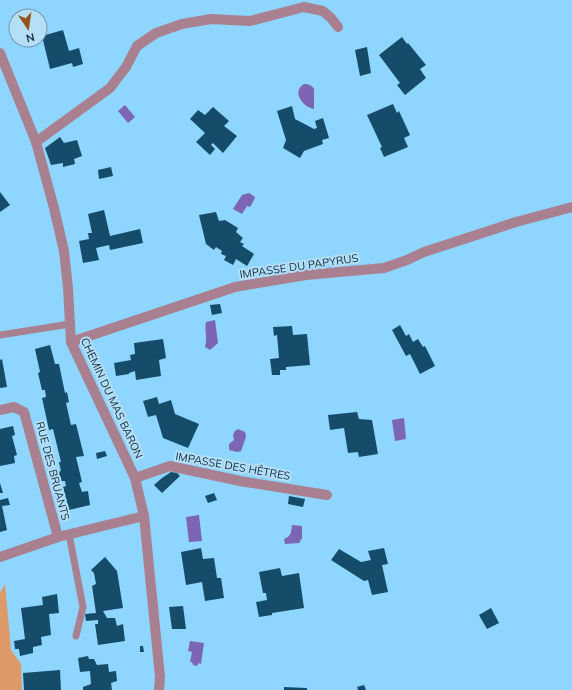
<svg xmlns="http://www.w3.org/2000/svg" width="572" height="690" font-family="Mulish,sans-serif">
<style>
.green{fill:#dd9968}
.water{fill:#7b65b4}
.building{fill:#144c69}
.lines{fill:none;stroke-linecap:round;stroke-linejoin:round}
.lane{stroke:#a9808f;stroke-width:7}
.street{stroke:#a9808f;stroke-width:10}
.labels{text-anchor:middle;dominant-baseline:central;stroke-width:4;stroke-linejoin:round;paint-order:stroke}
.street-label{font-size:11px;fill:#0e2c3c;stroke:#b5def7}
</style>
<rect width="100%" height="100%" fill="#8ed5ff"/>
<!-- green -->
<polygon class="green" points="5,584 11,650 21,664 22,690 0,690 0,593"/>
<!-- water -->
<g class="water">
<path d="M304 84C308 84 312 85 314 89V109C303 107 291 92 304 84Z"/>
<polygon points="125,105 135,117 128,123 118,111"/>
<polygon points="249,193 255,197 254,200 250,207 247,206 242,214 233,209 242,195"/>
<path d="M215 320 218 343 210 350 205 347C208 336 204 332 206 322Z"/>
<polygon points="404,418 406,439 395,441 392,420"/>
<polygon points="238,429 245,432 246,437 241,451 237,452 229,450 229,444 234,440 233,435 235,431"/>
<polygon points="199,515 202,541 189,542 186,517"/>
<path d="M292 525 302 526V538L299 543 285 544 284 539C292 536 291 532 292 525Z"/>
<polygon points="190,641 204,643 201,664 199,663 197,666 193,665 192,662 190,662 192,652 188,651"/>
</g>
<!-- building -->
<g class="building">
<polygon points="63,30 69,51 79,48 83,64 73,67 72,63 50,69 42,36"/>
<polygon points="402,37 407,44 408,43 426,65 420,69 426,78 405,95 397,85 400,83 379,55"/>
<polygon points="367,47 371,73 360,76 355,50"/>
<polygon points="393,104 397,113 399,111 410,135 404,138 408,147 384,157 380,148 382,147 367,115"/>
<polygon points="292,106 295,119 314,129 317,128 315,121 323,118 329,138 322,140 323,144 304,151 300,158 283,148 286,140 277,111"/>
<polygon points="213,107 229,121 224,126 237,136 223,153 213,143 211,145 215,149 210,155 196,142 205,133 190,119 198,110 205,115"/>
<polygon points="60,137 64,143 77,140 82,156 74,159 75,164 63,167 63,163 51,165 45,148"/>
<polygon points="111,167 113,176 99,179 98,170"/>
<polygon points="0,192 10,205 0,212"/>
<polygon points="104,210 110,236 140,229 143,243 110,250 109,245 96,248 99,260 83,263 79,241 89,239 88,233 92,233 88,214"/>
<polygon points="216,212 219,221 225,220 238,228 236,232 243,238 240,242 244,244 242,246 254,254 247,266 236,259 233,265 224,260 226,256 221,254 222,251 216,247 214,250 206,244 199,215"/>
<polygon points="220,304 222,313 212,315 210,305"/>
<polygon points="400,325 406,336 409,334 413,342 418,339 423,347 425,346 435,366 420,374 410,354 406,356 392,330"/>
<polygon points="292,326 293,335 307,334 310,365 286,367 286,370 280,370 280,375 272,375 270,359 279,358 277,335 274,336 273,327"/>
<polygon points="163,339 166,358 159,360 161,376 136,380 135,371 129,373 129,374 116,376 114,363 131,360 130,355 135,354 134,343"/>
<polygon points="50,345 55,364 59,364 65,393 67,392 69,402 66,403 71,425 76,424 84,456 76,457 82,482 79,483 82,492 88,491 90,505 69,510 63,487 66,486 65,481 60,481 58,472 61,471 59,462 61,462 53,429 49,430 42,398 46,397 45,390 42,390 38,373 40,372 35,349"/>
<polygon points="2,359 7,387 0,388 0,360"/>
<polygon points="157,397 159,404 171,400 175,414 199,424 188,448 163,438 156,415 148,417 143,401"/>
<polygon points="357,412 359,419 372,420 378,454 359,457 358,452 348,453 344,428 330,430 328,415"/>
<polygon points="13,426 15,435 12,436 17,455 14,456 15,463 0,466 0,429"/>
<polygon points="105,451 107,456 97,459 96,453"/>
<polygon points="171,472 177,473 180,476 162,493 154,485 162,478"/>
<polygon points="0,483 3,493 0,493"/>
<polygon points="214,493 217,500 208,503 205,496"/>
<polygon points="289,496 305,499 303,507 288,504"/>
<polygon points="8,498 10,505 2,506 7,530 0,532 0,500"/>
<polygon points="201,548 203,559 214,558 217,578 221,578 224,598 205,601 202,582 186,585 181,552"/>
<polygon points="384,548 388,564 382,565 388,592 372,595 368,580 364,581 331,560 339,549 361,562 371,560 368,551"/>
<polygon points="105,557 117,571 123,608 103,611 107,618 115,618 117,626 123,624 125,641 98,645 95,624 98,624 98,620 86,621 85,614 96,613 92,586 96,584 94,573 91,570"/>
<polygon points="280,568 282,576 299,573 304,608 272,613 272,615 259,617 256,602 267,600 266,593 263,593 259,572"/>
<polygon points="57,594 59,613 49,614 51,635 41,637 42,645 33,647 33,653 20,656 19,649 15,649 14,641 25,639 21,608 43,605 42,597"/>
<polygon points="183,606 186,629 172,629 169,607"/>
<polygon points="491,608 499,623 487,629 479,615"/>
<polygon points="140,646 143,646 144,652 140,652"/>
<polygon points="88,656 89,659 94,659 97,665 108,664 109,672 116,671 117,681 111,683 112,690 83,690 83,687 91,684 90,671 80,672 78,658"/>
<polygon points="60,670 61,690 24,690 23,673"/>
<polygon points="364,685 366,690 358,690 357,687"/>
<polygon points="284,687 307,688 307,690 284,690"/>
</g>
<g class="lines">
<!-- lane -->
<g class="lane">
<polyline points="0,335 70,324"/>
<polyline points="69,534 83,607 76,636"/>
</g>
<!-- street -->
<g class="street">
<polyline points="0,53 36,142 54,208 64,251 68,288 71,342 135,478 144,516 160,677 159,690"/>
<polyline points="36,142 110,88 126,67 137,46 156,33 182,24 211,19 250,21 304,7 323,11 331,18 338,27"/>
<polyline points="71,342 235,287 306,275 384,268 407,260 424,252 516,222 572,207"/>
<polyline points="0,410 14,407 24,412 58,537"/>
<polyline points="135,478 170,466 240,481 327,495"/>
<polyline points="0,557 58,537 144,516"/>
</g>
</g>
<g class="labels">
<!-- street labels -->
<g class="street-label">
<text transform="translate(299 266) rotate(-8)">IMPASSE DU PAPYRUS</text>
<text transform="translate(112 398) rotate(65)">CHEMIN DU MAS BARON</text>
<text transform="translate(233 466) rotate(10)">IMPASSE DES HÊTRES</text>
<text transform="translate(53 471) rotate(75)">RUE DES BRUANTS</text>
</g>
</g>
<!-- north arrow -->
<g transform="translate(28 28) rotate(167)"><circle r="19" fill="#b5def7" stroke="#7297ac"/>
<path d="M0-3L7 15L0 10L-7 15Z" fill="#95541f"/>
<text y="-6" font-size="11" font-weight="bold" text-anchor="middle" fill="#0e2c3c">N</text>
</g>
</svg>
